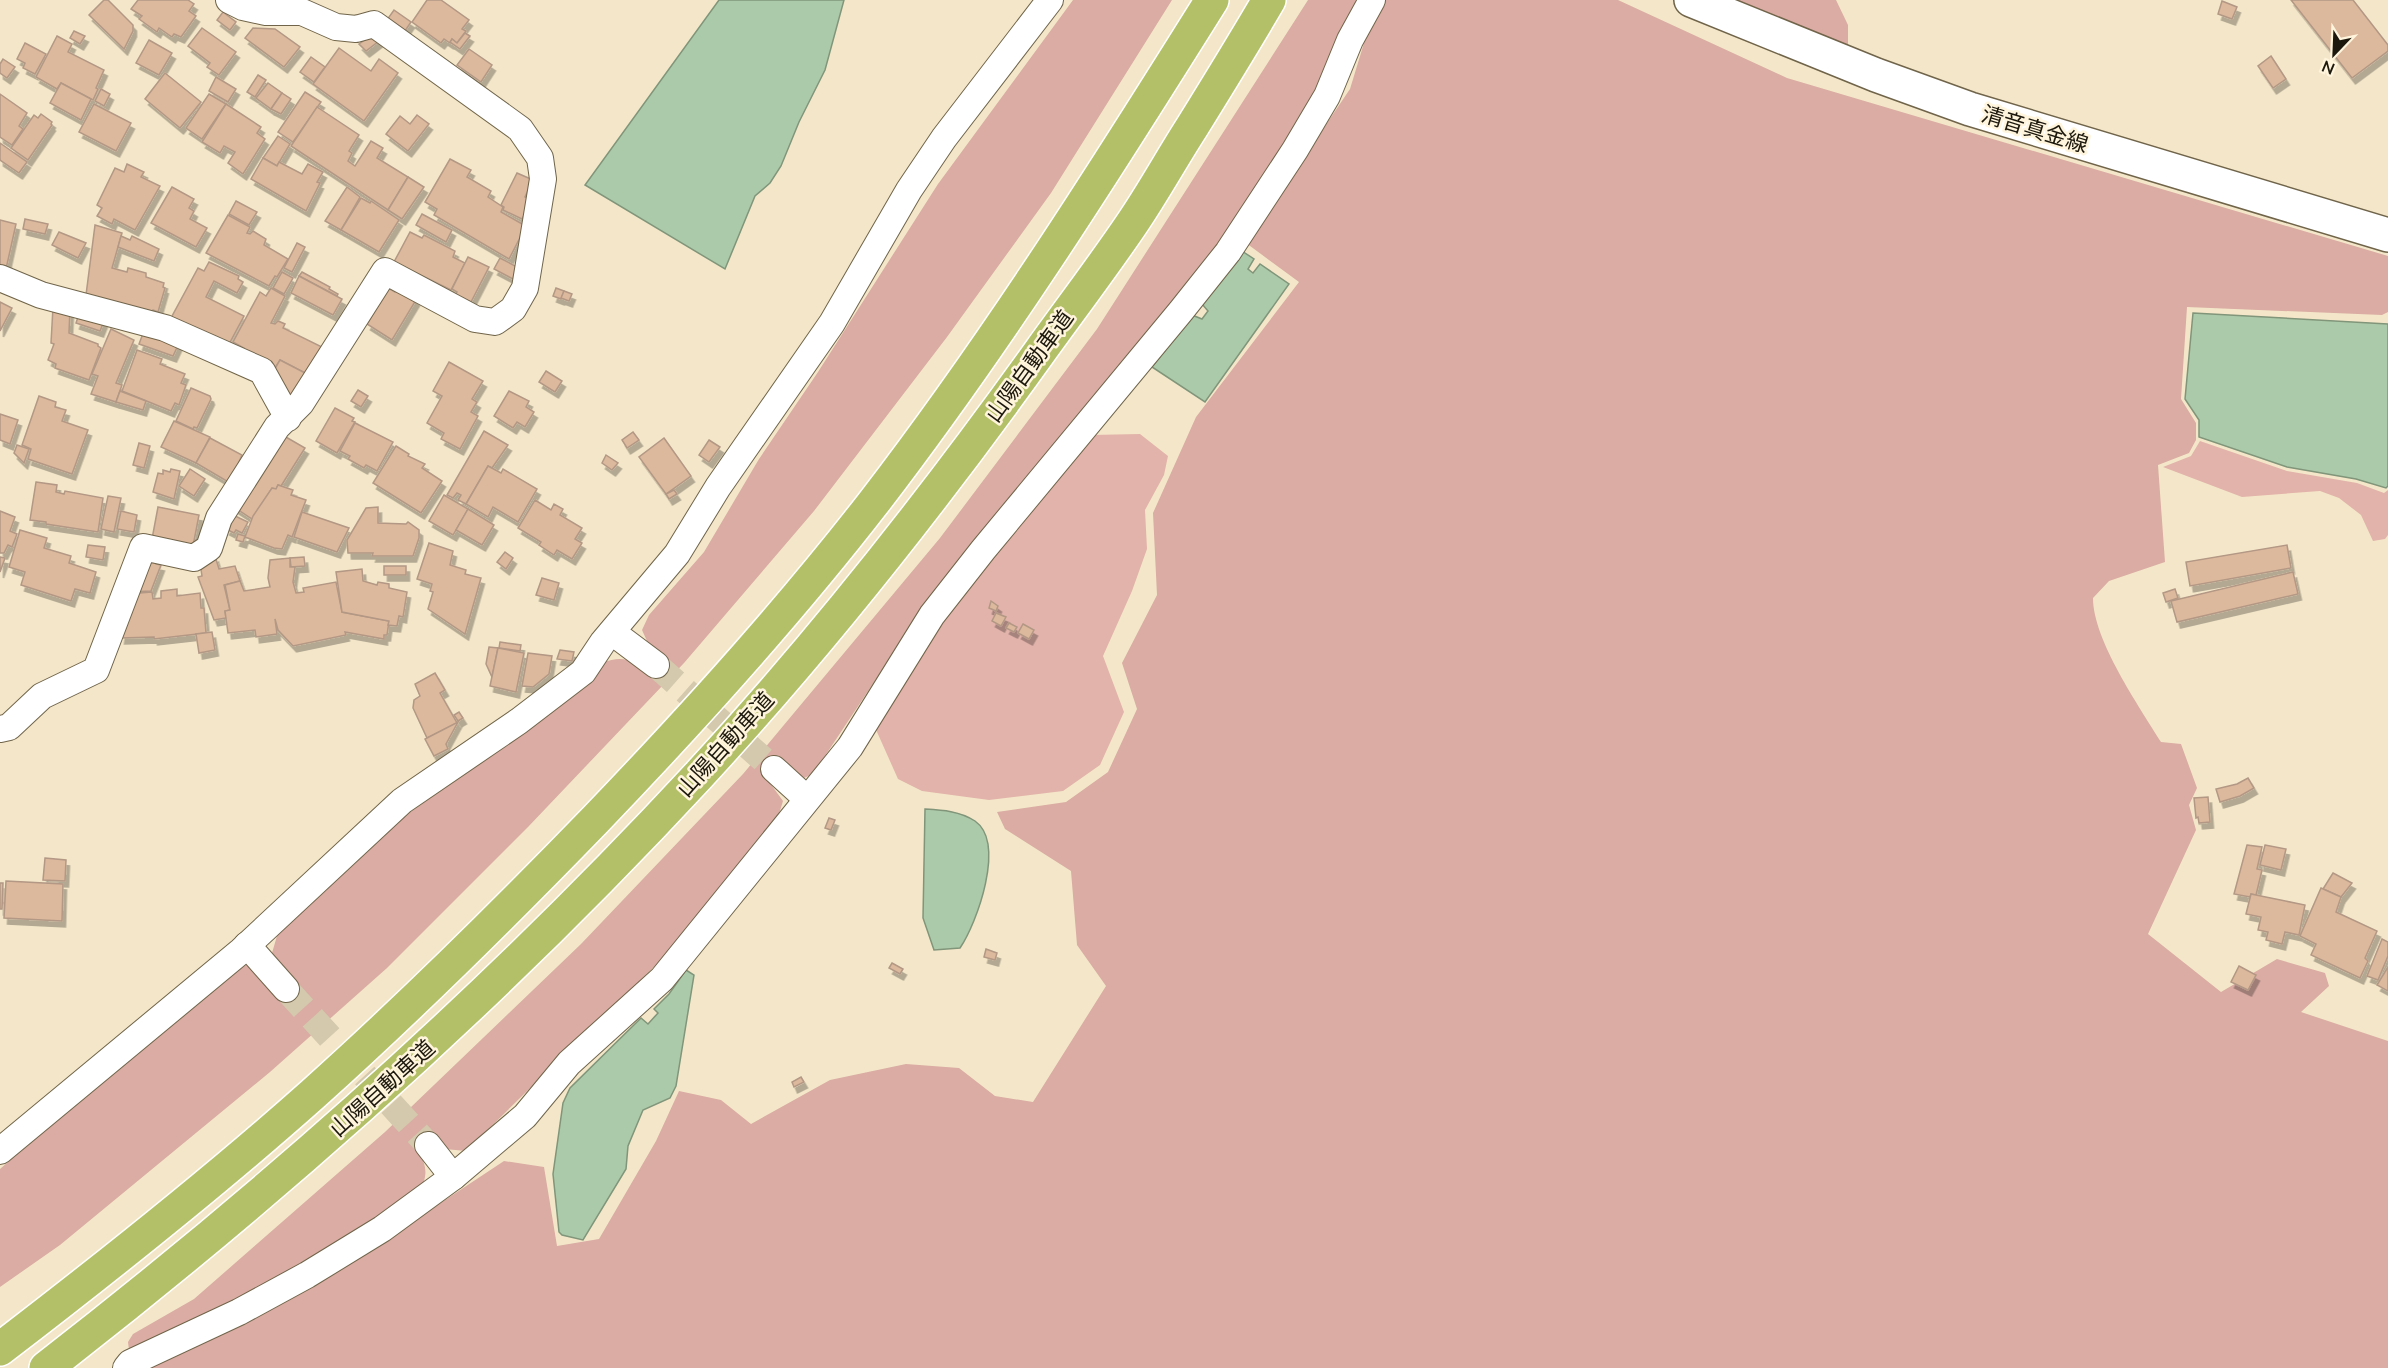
<svg xmlns="http://www.w3.org/2000/svg" width="2388" height="1368" font-family="Mulish,'Noto Sans JP',sans-serif">
<style>
.green{fill:#e2b3aa}
.forest{fill:#daaca3}
.water{fill:#abcaa9;stroke:#80957a;stroke-width:1.5}
.building{fill:#dcb89c;stroke:#b39885;stroke-width:1.5;filter:url(#shadow)}
.lines{fill:none;stroke-linecap:round;stroke-linejoin:round}
.street-tunnel{stroke:#d4c8ad;stroke-width:26;stroke-dasharray:26 13;stroke-linecap:butt}
.street-casing{stroke:#70644a;stroke-width:28}
.secondary-casing{stroke:#70644a;stroke-width:36}
.highway-casing{stroke:#fff;stroke-width:36}
.street{stroke:#fff;stroke-width:26}
.secondary{stroke:#fff;stroke-width:33}
.highway{stroke:#b4c067;stroke-width:33}
.labels{text-anchor:middle;dominant-baseline:central;stroke-width:5;stroke-linejoin:round;paint-order:stroke}
.street-label{font-size:22px;fill:#1c180d;stroke:#fff4dc}
</style>
<defs>
<filter id="shadow"><feDropShadow dx="3.5" dy="6" stdDeviation="0" flood-color="#0004"/></filter>
</defs>
<rect width="100%" height="100%" fill="#f4e7c9"/>
<!-- green -->
<g class="green">
<polygon points="1140,434 1168,456 1164,475 1145,510 1147,549 1132,591 1103,656 1124,712 1100,765 1063,791 989,800 922,791 898,779 873,723 952,598 1090,435"/>
<polygon points="2200,441 2287,471 2357,483 2384,493 2388,490 2388,535 2385,539 2373,541 2361,515 2339,498 2320,491 2242,497 2163,467 2191,456"/>
</g>
<!-- forest -->
<g class="forest">
<path d="M1073 0H1172L1051 193 947 337 814 511 684 663 528 827 387 968 270 1072 60 1245 0 1287V1169L74 1104 233 973 246 965 280 972 272 953 277 936 301 908 402 818 492 754 601 663C627 654 631 661 651 676L666 659 647 641 642 630 649 615 704 552 759 459 818 372 938 184Z"/>
<path d="M1308 0H1358L1311 101 1222 239 1103 391 951 570 896 649 813 774 804 778 781 760 764 775 783 801 778 817 664 957 466 1151 445 1149 435 1135 418 1147C425 1166 429 1170 421 1190L317 1259 184 1326 129 1350 128 1342 133 1334 194 1299 385 1132 581 944 743 774 940 538 1097 329Z"/>
<path d="M1383 0H1618L1787 78 2388 256V312L2382 315 2187 307 2181 399 2196 423V440L2189 453 2158 465 2165 562 2109 581 2093 598C2093 640 2139 706 2161 742L2181 744 2197 788 2189 805 2196 830 2148 934 2221 992 2277 959 2325 973 2329 986 2301 1012 2388 1041V1368H149L359 1257 504 1161 544 1167 557 1246 599 1239 656 1141 679 1091 721 1100 751 1124 830 1080 906 1064 959 1068 995 1096 1033 1102 1106 986 1077 945 1071 871 1005 829 997 812 1066 802 1108 772 1137 709 1122 663 1157 595 1153 513 1196 417 1299 282 1246 243 1350 89 1371 20Z"/>
<polygon points="1733,0 1836,0 1848,25 1848,48"/>
</g>
<!-- water -->
<g class="water">
<polygon points="719,0 844,0 825,70 799,122 781,166 770,183 755,196 725,269 585,185"/>
<polygon points="1242,251 1254,259 1248,269 1253,273 1260,264 1289,284 1205,402 1152,367 1192,315 1202,319 1208,311 1202,304"/>
<polygon points="2193,313 2388,324 2388,486 2386,488 2356,479 2287,467 2199,437 2199,420 2185,399"/>
<path d="M925 809C942 810 960 811 975 821 1006 843 977 923 960 948L934 950 923 918Z"/>
<polygon points="686,970 694,975 676,1086 670,1098 643,1110 628,1146 626,1169 583,1240 562,1235 559,1232 553,1174 563,1103 570,1088 641,1018 648,1024 658,1013 654,1009 669,994"/>
</g>
<!-- building -->
<g class="building">
<polygon points="104,0 108,0 133,25 133,31 124,49 89,15"/>
<polygon points="138,0 188,0 194,4 189,11 196,16 181,37 174,34 172,37 159,28 157,32 139,19 142,16 131,9"/>
<polygon points="427,0 441,0 469,20 462,29 466,31 457,43 452,39 450,43 444,39 441,43 412,22"/>
<polygon points="2291,0 2353,0 2388,45 2388,51 2352,78"/>
<polygon points="2222,1 2237,7 2232,19 2218,14"/>
<polygon points="394,10 411,22 401,37 384,24"/>
<polygon points="223,12 236,22 230,30 217,20"/>
<polygon points="202,28 236,52 219,75 207,67 210,63 188,46"/>
<polygon points="253,28 275,29 300,47 284,67 245,38"/>
<polygon points="74,31 85,36 80,44 70,38"/>
<polygon points="465,33 470,36 460,49 450,42 452,39 457,43"/>
<polygon points="372,35 379,41 366,51 359,44"/>
<polygon points="57,36 72,44 68,52 104,70 96,88 98,89 93,100 61,83 57,89 36,77"/>
<polygon points="149,40 172,53 159,75 136,63"/>
<polygon points="25,43 46,54 35,74 23,68 25,63 17,59"/>
<polygon points="339,48 371,71 379,59 398,73 364,121 313,84"/>
<polygon points="469,49 492,65 481,82 457,65"/>
<polygon points="2271,56 2286,79 2273,88 2258,66"/>
<polygon points="311,57 325,67 314,82 300,72"/>
<polygon points="3,59 15,67 7,78 0,73 0,64"/>
<polygon points="165,73 201,102 180,128 145,99"/>
<polygon points="258,75 266,80 255,97 247,92"/>
<polygon points="216,77 236,89 228,102 209,91"/>
<polygon points="61,83 91,99 81,120 50,103"/>
<polygon points="268,83 282,93 271,109 256,98"/>
<polygon points="101,89 110,94 104,106 95,101"/>
<polygon points="305,92 321,102 293,142 278,132"/>
<polygon points="282,93 291,99 281,114 271,109"/>
<polygon points="0,94 27,113 19,126 23,129 12,145 0,137"/>
<polygon points="209,94 226,104 202,139 186,128"/>
<polygon points="94,104 131,123 116,151 79,132"/>
<polygon points="226,104 261,127 257,133 265,139 243,174 228,163 235,152 224,146 220,153 202,142"/>
<polygon points="317,107 359,135 349,151 352,153 348,161 355,166 371,141 383,148 377,158 408,177 388,210 291,146"/>
<polygon points="41,114 52,122 51,124 52,125 28,160 11,148 34,115 38,118"/>
<polygon points="417,115 429,124 408,151 386,134 400,116 410,124"/>
<polygon points="278,136 290,144 277,166 263,158"/>
<polygon points="0,143 27,162 19,173 0,160"/>
<polygon points="263,158 277,166 279,162 302,174 308,164 323,172 317,182 320,183 306,211 251,179"/>
<polygon points="450,159 471,170 467,177 491,191 488,197 503,207 501,212 524,225 524,230 509,259 434,215 437,209 425,202"/>
<polygon points="127,164 144,172 141,177 160,186 135,230 114,219 112,224 97,216 102,208 97,205 115,168 124,172"/>
<polygon points="517,173 533,180 525,197 529,199 529,207 522,219 503,210 504,207 501,205"/>
<polygon points="408,177 424,187 402,219 388,210"/>
<polygon points="172,187 194,199 189,208 194,211 190,219 207,228 196,247 151,223"/>
<polygon points="347,187 360,197 341,230 325,221"/>
<polygon points="361,198 370,203 371,201 399,220 379,252 341,230"/>
<polygon points="236,201 257,212 249,225 229,214"/>
<polygon points="422,214 452,230 446,242 416,225"/>
<polygon points="228,215 250,227 247,233 250,234 253,231 266,239 264,245 288,259 277,277 275,276 269,286 206,253"/>
<polygon points="25,219 48,224 45,234 23,229"/>
<polygon points="0,220 16,224 6,269 0,268"/>
<polygon points="95,225 122,233 112,268 127,272 128,268 146,273 146,277 164,283 163,287 165,288 158,312 153,310 150,318 86,295"/>
<polygon points="59,232 86,243 78,258 52,245"/>
<polygon points="410,232 422,238 424,235 455,251 453,257 465,263 451,290 394,262"/>
<polygon points="121,236 130,240 132,236 159,249 154,261 118,247"/>
<polygon points="297,243 305,247 292,272 284,268"/>
<polygon points="468,257 489,267 471,302 455,295 457,292 452,289"/>
<polygon points="500,258 519,268 513,279 494,269"/>
<polygon points="209,262 239,276 238,279 243,282 237,293 214,281 206,297 244,316 228,346 171,318 198,268 204,271"/>
<polygon points="282,272 293,278 284,294 273,288"/>
<polygon points="302,272 330,287 329,289 338,294 337,296 299,276"/>
<polygon points="299,276 342,299 333,315 291,293"/>
<polygon points="398,287 416,300 392,340 367,324 388,288 395,292"/>
<polygon points="271,288 285,296 271,323 275,324 278,321 285,324 283,328 322,347 307,374 280,360 275,368 243,351 244,348 233,342 260,292 266,296"/>
<polygon points="556,288 564,291 561,299 553,296"/>
<polygon points="564,291 572,294 569,301 561,298"/>
<polygon points="0,302 12,308 0,331"/>
<polygon points="53,307 70,308 69,333 98,344 98,346 101,348 89,380 55,368 56,364 48,360 54,344 51,343"/>
<polygon points="81,308 106,316 100,331 76,323"/>
<polygon points="145,328 180,341 173,356 139,344"/>
<polygon points="111,329 134,340 116,383 122,385 116,402 91,394 98,376 92,374"/>
<polygon points="137,350 162,359 160,364 185,374 181,383 186,385 179,405 175,403 171,411 122,391"/>
<polygon points="280,360 307,374 293,397 280,391 272,374"/>
<polygon points="449,362 483,381 472,399 477,402 471,412 478,416 460,449 441,439 444,433 427,423 442,396 433,391"/>
<polygon points="546,371 562,381 555,392 539,382"/>
<polygon points="191,388 210,396 211,399 197,428 194,427 193,429 176,421"/>
<polygon points="358,390 368,396 361,407 351,401"/>
<polygon points="120,391 146,401 143,410 116,402"/>
<polygon points="509,391 529,401 526,407 534,412 525,427 517,422 513,428 494,416"/>
<polygon points="39,396 56,402 55,407 66,410 62,421 88,430 72,474 28,459 31,449 22,445"/>
<polygon points="335,408 354,418 352,421 355,422 337,453 316,441"/>
<polygon points="0,414 18,420 10,444 0,440"/>
<polygon points="174,421 210,437 196,463 161,447"/>
<polygon points="355,423 393,442 377,471 366,465 364,468 348,459 350,456 340,451"/>
<polygon points="484,431 508,445 492,468 488,466 466,504 458,500 461,495 457,493 453,498 447,495"/>
<polygon points="633,432 639,440 627,448 622,440"/>
<polygon points="279,433 305,448 281,486 278,485 276,489 272,488 252,519 234,507"/>
<polygon points="210,438 242,455 230,483 196,463"/>
<polygon points="664,438 691,476 666,494 639,457"/>
<polygon points="709,440 720,447 709,462 699,455"/>
<polygon points="139,443 150,446 144,468 133,465"/>
<polygon points="17,445 29,449 24,463 14,453"/>
<polygon points="396,446 409,454 408,456 425,464 422,468 442,481 421,513 373,483"/>
<polygon points="606,455 618,463 612,470 602,463"/>
<polygon points="488,466 501,473 503,469 537,489 518,522 493,507 488,517 466,504"/>
<polygon points="171,469 180,471 174,499 153,492 158,473 163,474 163,470 170,472"/>
<polygon points="190,469 205,479 194,496 179,486"/>
<polygon points="36,482 57,485 56,492 64,494 65,491 103,498 98,532 46,524 46,522 30,520"/>
<polygon points="278,485 293,490 291,495 306,500 292,537 288,535 282,549 274,548 245,537 253,516 272,488 276,489"/>
<polygon points="674,490 677,494 669,499 666,494"/>
<polygon points="444,495 468,509 453,535 429,521"/>
<polygon points="108,496 121,498 114,532 101,529"/>
<polygon points="535,500 551,510 554,504 563,509 560,515 582,528 575,539 582,543 572,559 557,550 554,555 539,545 541,542 518,528"/>
<polygon points="158,507 199,515 193,546 152,539"/>
<polygon points="378,507 378,523 406,524 408,522 419,530 419,538 413,556 372,556 373,553 348,553 347,540 366,508"/>
<polygon points="468,509 494,525 482,545 456,530"/>
<polygon points="0,511 15,517 10,531 17,534 12,547 8,545 4,553 0,553"/>
<polygon points="121,511 137,515 134,532 117,529"/>
<polygon points="302,512 349,528 337,552 294,537"/>
<polygon points="233,515 248,522 242,533 236,530 234,533 226,529"/>
<polygon points="20,530 47,538 44,548 71,556 69,563 96,572 90,593 75,589 71,601 21,585 25,572 9,567"/>
<polygon points="238,534 245,536 243,542 236,540"/>
<polygon points="429,543 453,551 450,565 466,570 465,574 481,578 465,634 428,609 433,592 430,591 432,584 417,579"/>
<polygon points="88,545 105,547 103,560 86,557"/>
<polygon points="2287,545 2291,568 2190,586 2186,562"/>
<polygon points="505,552 513,558 506,569 497,562"/>
<polygon points="144,555 157,560 156,564 161,565 151,591 130,592"/>
<polygon points="215,556 219,569 235,566 240,581 224,585 230,610 225,611 226,618 214,620 198,577 202,576 200,563"/>
<polygon points="0,557 5,558 0,572"/>
<polygon points="304,557 305,566 291,567 290,558"/>
<polygon points="290,558 290,567 295,567 293,582 296,593 304,592 303,588 336,582 342,612 389,621 387,635 384,635 384,639 345,632 346,635 293,646 278,630 275,619 277,634 256,637 255,630 228,633 225,611 230,610 225,585 240,581 244,591 270,587 268,578 270,560"/>
<rect x="384" y="566" width="22" height="9"/>
<polygon points="362,569 363,581 377,585 378,582 389,584 389,588 407,592 403,617 399,616 397,626 388,625 389,621 342,612 336,572"/>
<polygon points="2293,572 2298,594 2177,622 2171,601"/>
<polygon points="542,578 559,583 554,600 536,595"/>
<polygon points="177,589 177,596 200,593 201,608 204,608 206,633 154,639 154,637 121,638 127,594 152,592 153,599 161,598 161,591"/>
<polygon points="2175,589 2178,598 2166,602 2163,593"/>
<polygon points="991,601 998,606 996,611 989,608"/>
<polygon points="996,613 1006,617 1001,626 992,621"/>
<polygon points="1009,623 1017,627 1014,632 1006,628"/>
<polygon points="1023,624 1034,630 1029,639 1018,633"/>
<polygon points="212,632 215,650 199,653 196,634"/>
<polygon points="500,642 521,645 520,651 499,648"/>
<polygon points="489,647 498,648 492,677 486,664"/>
<polygon points="498,648 524,653 516,692 490,686"/>
<polygon points="560,650 574,652 572,661 557,659"/>
<polygon points="528,653 552,656 549,674 533,687 522,686"/>
<polygon points="435,673 445,690 440,693 457,723 427,738 413,708 414,700 420,696 415,684"/>
<polygon points="459,712 463,718 458,721 454,715"/>
<polygon points="458,722 446,744 448,749 434,756 425,739"/>
<polygon points="2248,778 2254,788 2240,796 2220,802 2216,789 2237,784"/>
<polygon points="2208,797 2210,822 2199,823 2198,817 2196,818 2194,798"/>
<polygon points="829,818 835,820 831,830 825,828"/>
<polygon points="2247,845 2262,847 2257,869 2262,870 2256,895 2251,894 2250,897 2234,894"/>
<polygon points="2265,845 2286,849 2281,870 2260,865"/>
<polygon points="45,858 66,860 65,881 43,880"/>
<polygon points="2333,873 2352,883 2341,897 2323,889"/>
<polygon points="6,881 63,884 62,921 4,918"/>
<polygon points="0,883 3,883 2,909 0,909"/>
<polygon points="2321,888 2341,897 2336,912 2377,931 2365,958 2368,961 2360,978 2311,955 2316,944 2300,936"/>
<polygon points="2251,894 2305,905 2299,935 2285,932 2282,944 2266,940 2268,932 2258,930 2261,917 2246,914"/>
<polygon points="2382,939 2388,942 2388,956 2378,980 2367,976"/>
<polygon points="986,949 997,953 995,960 984,957"/>
<polygon points="892,963 903,969 900,974 889,968"/>
<polygon points="2239,966 2256,975 2248,990 2231,982"/>
<polygon points="2388,967 2388,991 2377,985"/>
<polygon points="801,1077 804,1082 794,1087 792,1082"/>
</g>
<g class="lines">
<!-- street-tunnel -->
<g class="street-tunnel">
<polyline points="656,665 774,769"/>
<polyline points="286,989 428,1145"/>
</g>
<!-- street casing -->
<g class="street-casing">
<g id="street">
<polyline points="0,278 41,295 165,328 262,371 288,418"/>
<polyline points="612,632 656,665"/>
<polyline points="0,729 9,727 42,696 96,670 143,547 194,558 209,548 219,518 277,427 301,403 385,271 475,319 495,322 513,309 525,288 543,179 540,158 520,129 374,24 356,29 336,27 302,12 266,12 243,7 229,0"/>
<polyline points="774,769 807,799"/>
<polyline points="247,945 286,989"/>
<polyline points="428,1145 453,1177"/>
<polyline points="0,1151 241,951 402,801 519,721 583,672 603,642 677,554 718,487 832,323 909,190 944,138 1050,0"/>
<polyline points="126,1368 130,1363 239,1312 307,1275 382,1229 453,1177 525,1116 569,1063 662,979 850,747 932,615 983,550 1181,311 1228,252 1295,150 1327,96 1350,40 1372,0"/>
</g>
</g>
<!-- secondary casing -->
<g class="secondary-casing">
<polyline id="secondary" points="1691,0 1876,75 1970,109 2388,235"/>
</g>
<!-- highway casing -->
<g class="highway-casing">
<g id="highway">
<path d="M0 1349C107 1267 212 1184 313 1094 411 1006 504 914 596 819 693 718 788 613 874 502 997 342 1105 171 1212 0"/>
<path d="M46 1368C278 1188 498 992 698 776 822 642 935 498 1041 350 1072 307 1104 265 1133 222 1154 191 1172 158 1192 127 1218 85 1244 43 1269 0"/>
</g>
</g>
<!-- street -->
<use href="#street" class="street"/>
<!-- secondary -->
<use href="#secondary" class="secondary"/>
<!-- highway -->
<use href="#highway" class="highway"/>
</g>
<g class="labels">
<!-- street labels -->
<g class="street-label">
<text transform="translate(2035 129) rotate(17)">清音真金線</text>
<text transform="translate(1029 366) rotate(-54)">山陽自動車道</text>
<text transform="translate(725 744) rotate(-48)">山陽自動車道</text>
<text transform="translate(382 1088) rotate(-42)">山陽自動車道</text>
</g>
</g>
<!-- north arrow -->
<g transform="translate(2334 54) rotate(203)" stroke="#fff4dc" stroke-width="4.5" paint-order="stroke">
<path d="M0-4.5L10 22L0 15L-10 22Z" fill="#1c180d"/>
<text y="-9" font-size="16" font-weight="bold" text-anchor="middle" fill="#1c180d">N</text>
</g>
</svg>
